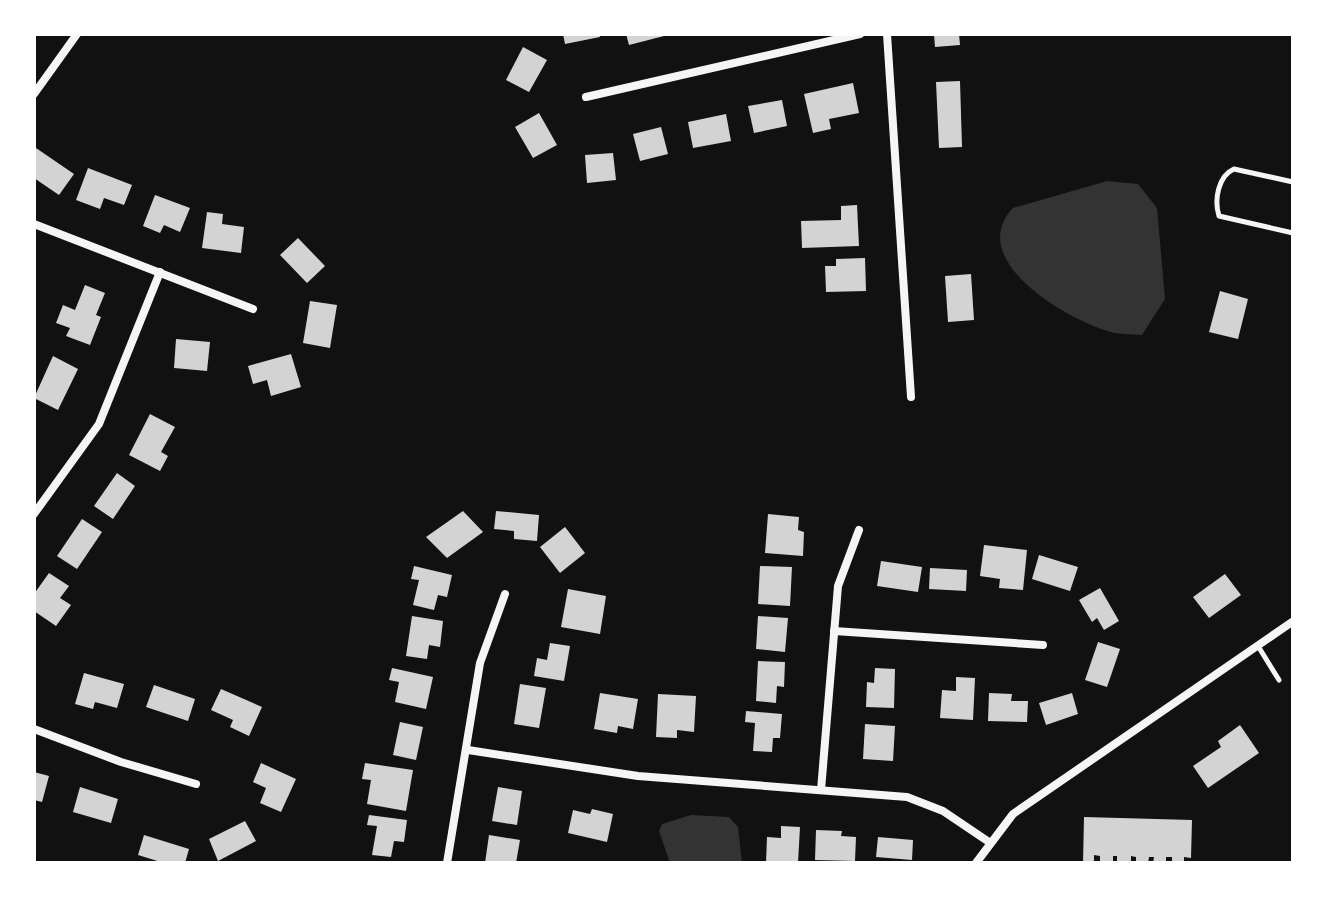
<svg xmlns="http://www.w3.org/2000/svg" width="1327" height="897" font-family="Arial,sans-serif">
<style>
.water{fill:#333}
.building{fill:#d3d3d3}
.lines{fill:none;stroke-linecap:round;stroke-linejoin:round}
.service{stroke:#f5f5f5;stroke-width:5}
.minor{stroke:#f5f5f5;stroke-width:8}
</style>
<rect width="100%" height="100%" fill="#111"/>
<!-- water -->
<g class="water">
<path d="M1107 181 1138 184 1157 208 1165 299 1142 335C1132 334 1121 335 1111 332 1067 320 964 260 1013 208Z"/>
<polygon points="691,815 729,817 738,827 742,863 670,863 659,831 662,824"/>
</g>
<!-- building -->
<g class="building">
<polygon points="563,34 599,34 600,37 565,44"/>
<polygon points="626,34 668,34 668,35 629,45"/>
<polygon points="934,34 959,34 960,45 935,47"/>
<polygon points="523,47 547,60 529,92 506,80"/>
<polygon points="960,81 962,147 939,148 936,82"/>
<polygon points="853,83 859,113 829,119 831,129 813,133 804,94"/>
<polygon points="782,100 787,126 754,133 748,106"/>
<polygon points="539,113 557,145 533,158 515,127"/>
<polygon points="726,114 731,141 693,148 688,122"/>
<polygon points="661,127 668,154 640,161 633,134"/>
<polygon points="36,148 74,174 59,195 34,178"/>
<polygon points="613,153 616,180 587,183 585,155"/>
<polygon points="88,168 132,185 124,205 104,198 100,209 76,200"/>
<polygon points="155,195 190,208 180,232 164,225 160,233 143,226"/>
<polygon points="857,205 859,246 802,248 801,221 841,220 841,206"/>
<polygon points="207,212 223,214 222,224 244,227 241,253 202,248"/>
<polygon points="298,238 325,266 307,283 280,255"/>
<polygon points="865,258 866,291 826,292 825,266 836,266 836,259"/>
<polygon points="971,274 974,320 948,322 945,276"/>
<polygon points="85,285 105,293 96,315 101,317 90,345 66,336 70,328 56,323 63,305 75,310"/>
<polygon points="1220,291 1248,299 1238,339 1209,332"/>
<polygon points="310,301 337,305 330,348 303,343"/>
<polygon points="176,339 210,342 207,371 174,368"/>
<polygon points="291,354 301,387 271,396 267,380 253,384 248,366"/>
<polygon points="53,356 78,369 58,410 34,398"/>
<polygon points="150,414 175,427 161,452 168,456 160,471 129,455"/>
<polygon points="117,473 135,486 113,519 94,506"/>
<polygon points="463,511 483,532 447,558 426,537"/>
<polygon points="496,511 539,515 537,541 514,539 514,531 494,529"/>
<polygon points="768,514 799,517 798,530 804,532 803,556 765,553"/>
<polygon points="82,519 102,532 77,569 57,556"/>
<polygon points="565,527 585,553 560,573 540,547"/>
<polygon points="984,545 1027,550 1023,590 999,588 1000,579 980,576"/>
<polygon points="1039,555 1078,567 1070,591 1032,579"/>
<polygon points="881,561 922,567 918,592 877,586"/>
<polygon points="414,566 452,575 447,597 438,595 434,610 413,605 419,580 411,579"/>
<polygon points="760,566 792,567 790,606 758,604"/>
<polygon points="930,568 967,570 966,591 929,589"/>
<polygon points="49,573 69,586 60,598 71,605 56,626 34,611 34,594"/>
<polygon points="1225,574 1241,595 1209,618 1193,597"/>
<polygon points="1100,588 1119,621 1104,630 1097,618 1092,622 1079,600"/>
<polygon points="568,589 606,596 600,634 561,627"/>
<polygon points="412,616 443,621 440,647 429,645 427,659 406,656"/>
<polygon points="758,616 788,618 785,652 756,649"/>
<polygon points="1098,642 1120,649 1107,687 1085,680"/>
<polygon points="550,643 570,646 564,681 534,676 537,658 547,660"/>
<polygon points="758,661 785,662 784,687 777,686 776,703 756,701"/>
<polygon points="392,668 433,677 426,709 395,702 399,682 389,680"/>
<polygon points="875,668 895,669 894,708 866,707 867,682 874,683"/>
<polygon points="84,673 124,684 117,708 95,702 93,709 75,704"/>
<polygon points="956,677 975,678 973,720 940,718 942,690 956,691"/>
<polygon points="520,684 546,688 539,728 514,724"/>
<polygon points="154,685 195,699 188,721 146,707"/>
<polygon points="221,689 262,707 249,736 230,727 233,720 211,710"/>
<polygon points="600,693 638,699 633,729 618,726 617,733 594,729"/>
<polygon points="989,693 1012,694 1011,701 1028,701 1027,722 988,721"/>
<polygon points="1072,693 1078,714 1046,725 1039,703"/>
<polygon points="658,694 696,696 694,732 677,730 677,738 656,737"/>
<polygon points="746,711 782,714 780,738 773,738 772,752 753,751 755,723 745,722"/>
<polygon points="400,722 423,727 416,760 393,755"/>
<polygon points="865,724 895,726 893,761 863,759"/>
<polygon points="1240,725 1259,753 1208,788 1193,766 1221,747 1218,741"/>
<polygon points="261,763 296,779 281,812 260,803 266,788 253,782"/>
<polygon points="365,763 413,770 406,811 367,804 371,780 362,779"/>
<polygon points="34,772 49,776 42,802 34,800"/>
<polygon points="80,787 118,799 111,823 73,812"/>
<polygon points="498,787 522,791 517,825 492,821"/>
<polygon points="592,809 613,814 607,842 568,833 573,810 590,814"/>
<polygon points="369,815 407,820 404,842 394,841 391,857 372,855 377,826 367,825"/>
<polygon points="1084,817 1192,820 1191,858 1184,857 1184,863 1172,863 1172,857 1166,857 1166,863 1153,863 1154,857 1149,857 1148,863 1136,863 1136,857 1131,856 1131,863 1117,863 1117,856 1113,856 1113,863 1100,863 1100,856 1094,855 1094,863 1083,863"/>
<polygon points="245,821 256,841 218,861 209,839"/>
<polygon points="781,826 800,827 798,863 766,863 767,837 781,838"/>
<polygon points="816,830 842,831 841,836 856,837 855,861 815,860"/>
<polygon points="144,835 189,849 185,863 164,863 138,855"/>
<polygon points="489,835 520,840 516,863 485,863"/>
<polygon points="878,837 913,840 912,860 876,857"/>
</g>
<g class="lines">
<!-- service -->
<g class="service">
<path d="M1293 182 1234 169C1218 176 1214 200 1219 216L1293 233"/>
<polyline points="1258,646 1279,680"/>
</g>
<!-- minor -->
<g class="minor">
<polyline points="887,34 911,397"/>
<polyline points="34,94 77,34"/>
<polyline points="586,97 860,34"/>
<polyline points="34,224 253,309"/>
<polyline points="34,514 99,424 160,272"/>
<polyline points="834,631 1043,645"/>
<polyline points="34,729 121,762 196,784"/>
<polyline points="468,750 638,776 907,797 943,811 989,842"/>
<polyline points="821,790 838,586 859,530"/>
<polyline points="447,863 480,663 505,594"/>
<polyline points="976,863 1013,814 1292,622"/>
</g>
</g>
<!-- border -->
<rect width="1327" height="897" fill="none" stroke="#ffffff" stroke-width="72"/>
</svg>
